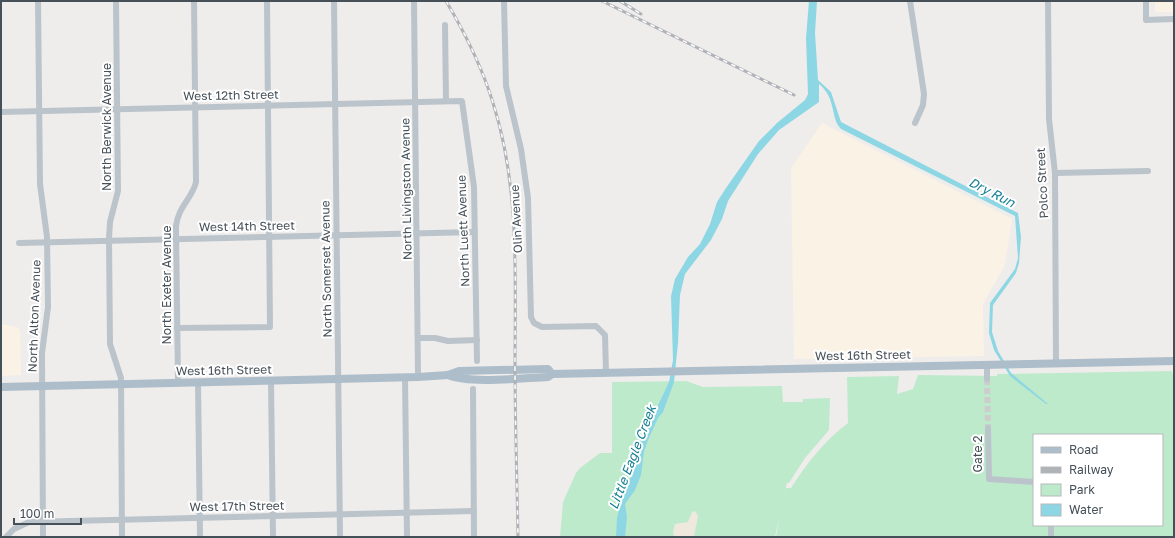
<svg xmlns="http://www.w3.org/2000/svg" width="1175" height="538" font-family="'Golos Text',sans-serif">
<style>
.commercial{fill:#faf2e5}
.green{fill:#bdeacb;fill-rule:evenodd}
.sand{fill:#efe9dd}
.water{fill:#8dd7e4}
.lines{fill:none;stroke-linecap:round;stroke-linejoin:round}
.minor-tunnel{stroke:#cdcdce;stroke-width:6;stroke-dasharray:6 3;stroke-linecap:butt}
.minor{stroke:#bbc4ca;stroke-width:6}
.major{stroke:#adbdc9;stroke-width:8}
.rail-casing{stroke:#afb2b6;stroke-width:3}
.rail{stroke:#fff;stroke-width:1.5;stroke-dasharray:4.5;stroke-linecap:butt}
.labels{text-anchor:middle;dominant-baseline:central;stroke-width:4;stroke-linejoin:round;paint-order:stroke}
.street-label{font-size:12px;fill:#465058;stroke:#fff}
.water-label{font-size:13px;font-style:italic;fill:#178093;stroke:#fff}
</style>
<rect width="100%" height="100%" fill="#efecec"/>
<!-- commercial -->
<g class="commercial">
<rect x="1155" y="1" width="19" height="11"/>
<polygon points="822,123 1012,219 1005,265 983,304 984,356 794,359 791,168"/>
<polygon points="1,324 17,327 20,330 21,375 1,376"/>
</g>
<!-- green -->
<path class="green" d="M1172 371V373H1174V537H776L779 518 775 537H560L563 502 576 473 580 468 600 453H612V382L686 381 703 387 782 386 783 402H803V399L830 398 829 430 805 458 789 483H787L784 495 786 488H791C807 463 824 441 848 423L847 377 899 376 897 394 913 389 918 375 997 376V374ZM1034 435H1162V525H1034Z"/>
<!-- sand -->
<polygon class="sand" points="695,511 698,516 694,537 674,537 673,531 675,524 688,522 692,512"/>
<!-- water -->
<path class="water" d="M809 1H817L815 33 818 80 831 92 841 122 1018 213 1021 237 1019 263 1016 273 993 305 992 332 998 351 1011 373 1048 404H1046L1010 376 994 350 989 333 990 303 1015 269 1018 258 1015 216 841 129C830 118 837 99 819 84V102L779 130 758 154 728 201 722 219 711 240 685 274 680 295 678 343 674 382 663 412 658 418 648 440 644 452 641 475 635 490 625 504 627 517 625 537H616L617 518 621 501 634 469 638 443 645 433 669 382 673 360 671 296 675 279 688 257 700 244 710 224 717 202 726 188 759 141 777 123 805 100 808 94 806 38Z"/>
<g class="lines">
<!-- minor-tunnel -->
<polyline class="minor-tunnel" points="987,379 988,428"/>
<!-- minor -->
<g class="minor">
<polyline points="38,1 40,184 47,237 48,307 42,353 43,537"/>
<polyline points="116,1 118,191 110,222 109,238 110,344 121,378 122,537"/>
<polyline points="334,1 340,537"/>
<polyline points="414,1 418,377"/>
<polyline points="504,1 506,86 521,149 528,198 531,317 534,323 542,327 596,326 605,335 606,373"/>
<polyline points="910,1 924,94 923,105 915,123"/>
<polyline points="1048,1 1049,119 1055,173 1056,364"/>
<polyline points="1146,1 1146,20 1174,19"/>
<polyline points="445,25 446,101"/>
<polyline points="1,112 462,101 474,187 477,361"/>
<polyline points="1055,173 1148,171"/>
<polyline points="19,243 475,232"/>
<polyline points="177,328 270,327 267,1"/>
<polyline points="418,338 435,338 448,341 477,340"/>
<polyline points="987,365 987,379"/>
<polyline points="405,377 407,537"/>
<polyline points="271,381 273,537"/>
<polyline points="198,382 200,537"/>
<path d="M178 383 176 226C178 207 193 197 196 182L194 1"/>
<polyline points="473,389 474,537"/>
<polyline points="988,428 989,479 1034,482"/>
<polyline points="1051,525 1051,537"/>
<polyline points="6,537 14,529 29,522 474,511"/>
</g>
<!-- major -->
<g class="major">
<path d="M448 375C470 384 522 378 548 377L552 374 1174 361"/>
<polyline points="1,387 418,377 448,375 459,371 548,369 552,374"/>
</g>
<!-- rail casing -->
<g class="rail-casing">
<g id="rail">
<path d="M446 1C465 33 482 67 493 103 520 187 515 277 515 364 515 422 517 479 518 537"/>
<polyline points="602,1 794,95"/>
<polyline points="620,1 641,14"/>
</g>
</g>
<!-- rail -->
<use href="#rail" class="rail"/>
</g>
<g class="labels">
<!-- street labels -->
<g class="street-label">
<text transform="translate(231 95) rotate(-1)">West 12th Street</text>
<text transform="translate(106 127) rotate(-90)">North Berwick Avenue</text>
<text transform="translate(1042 183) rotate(-93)">Polco Street</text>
<text transform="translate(406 189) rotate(-91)">North Livingston Avenue</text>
<text transform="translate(516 219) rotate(-93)">Olin Avenue</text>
<text transform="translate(247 226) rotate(-1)">West 14th Street</text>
<text transform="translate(463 231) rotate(-92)">North Luett Avenue</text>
<text transform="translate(326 269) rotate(-91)">North Somerset Avenue</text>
<text transform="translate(166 285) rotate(-90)">North Exeter Avenue</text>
<text transform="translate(34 316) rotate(-88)">North Alton Avenue</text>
<text transform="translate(863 355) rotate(-1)">West 16th Street</text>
<text transform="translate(224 370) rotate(-1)">West 16th Street</text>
<text transform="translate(977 454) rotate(-90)">Gate 2</text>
<text transform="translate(237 506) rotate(-1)">West 17th Street</text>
</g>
<!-- water labels -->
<g class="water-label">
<text transform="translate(992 192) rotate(27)">Dry Run</text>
<text transform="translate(632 457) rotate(-69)">Little Eagle Creek</text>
</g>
</g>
<!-- border -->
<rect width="1175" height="538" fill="none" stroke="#465058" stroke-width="4"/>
<!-- legend -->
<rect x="1033" y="434" width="130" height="92" fill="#ffffff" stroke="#b5b9bc"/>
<rect x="1041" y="447" width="20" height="6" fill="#adbdc9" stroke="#b5b9bc"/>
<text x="1069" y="454" font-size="12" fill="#465058">Road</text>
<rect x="1041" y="467" width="20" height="6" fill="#afb2b6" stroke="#b5b9bc"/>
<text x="1069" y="474" font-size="12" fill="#465058">Railway</text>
<rect x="1041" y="484" width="20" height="12" fill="#bdeacb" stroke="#b5b9bc"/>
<text x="1069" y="494" font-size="12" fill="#465058">Park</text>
<rect x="1041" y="504" width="20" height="12" fill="#8dd7e4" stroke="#b5b9bc"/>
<text x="1069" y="514" font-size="12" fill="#465058">Water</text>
<!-- scale -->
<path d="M14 518v6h67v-6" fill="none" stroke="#465058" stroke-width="2"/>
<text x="20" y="518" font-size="12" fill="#465058" stroke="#ffffff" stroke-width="3" paint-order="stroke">100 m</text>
</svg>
